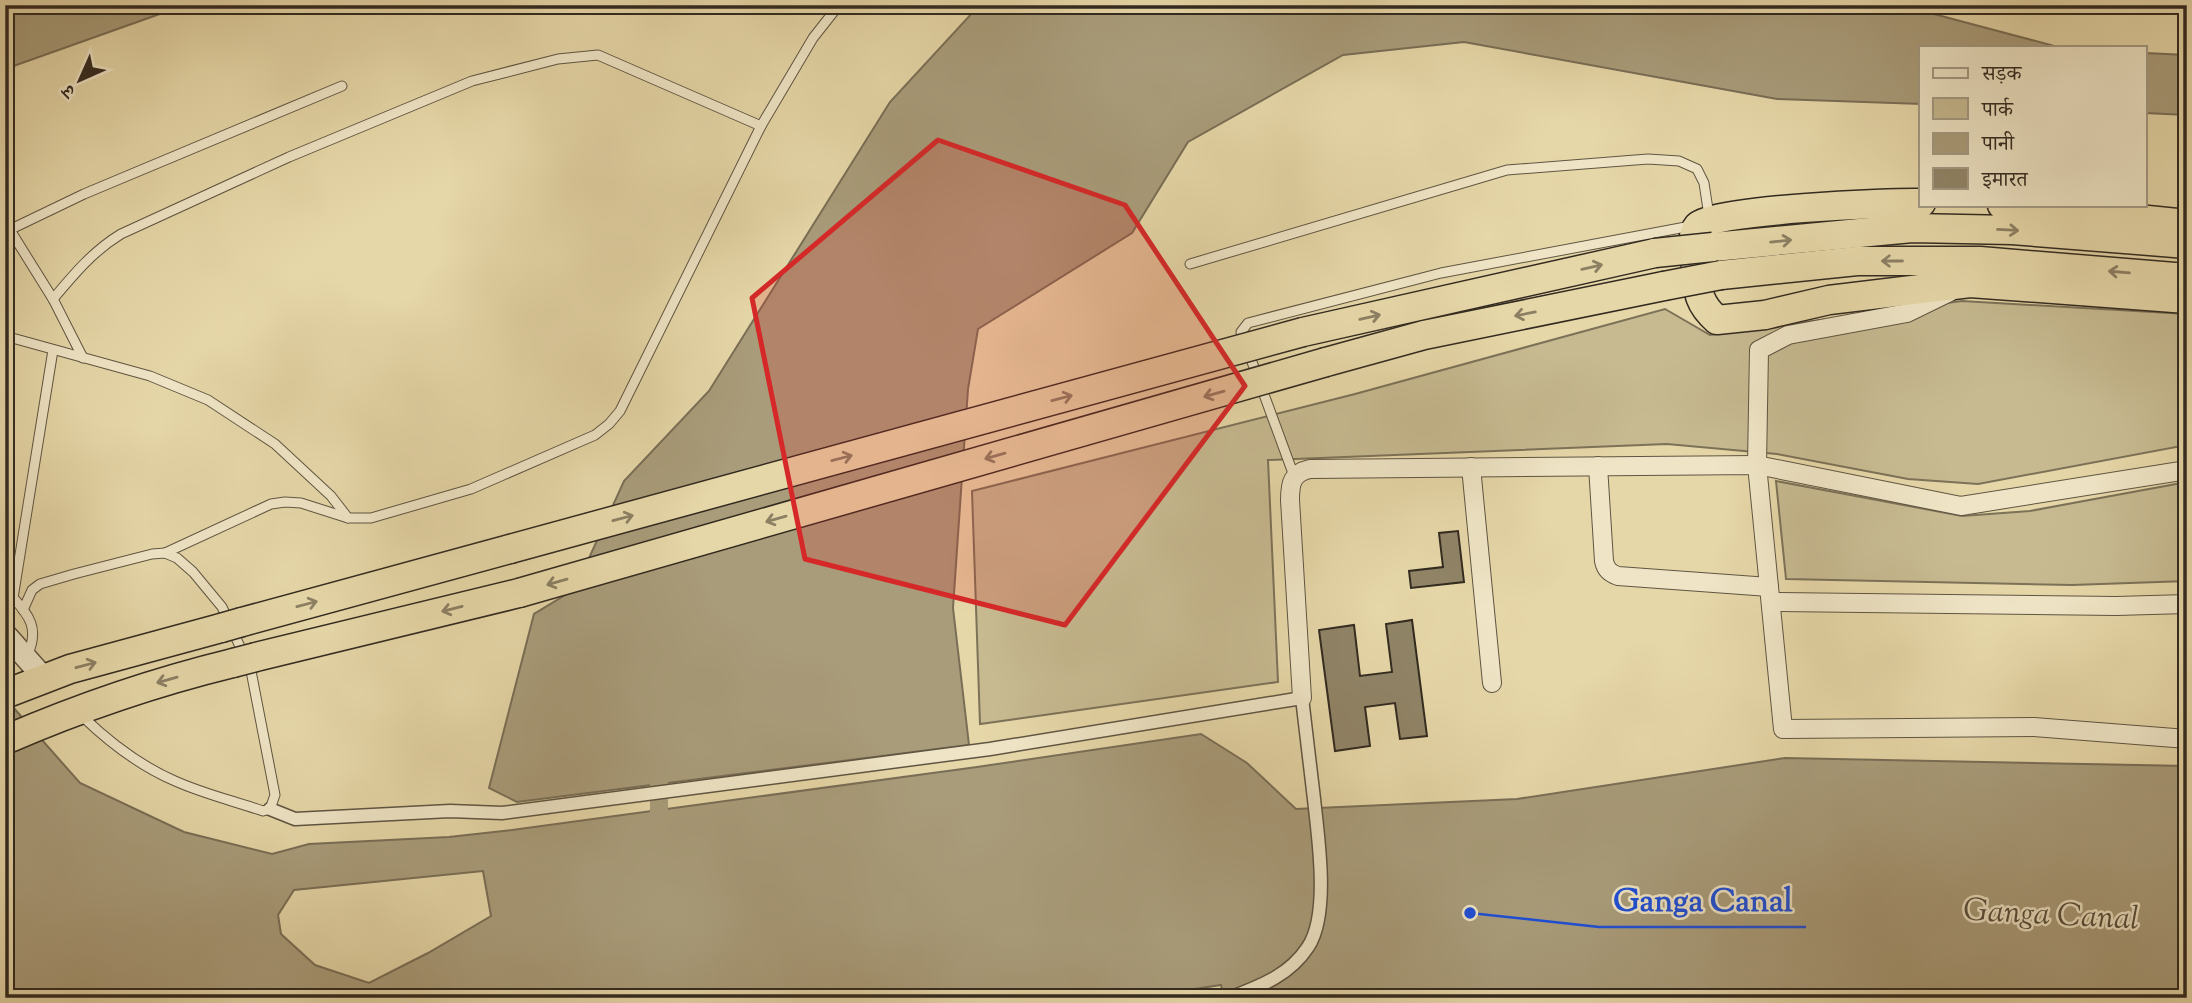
<svg xmlns="http://www.w3.org/2000/svg" width="2192" height="1003" font-family="'Sorts Mill Goudy','Noto Serif Devanagari',serif">
<style>
.green{fill:#c7ba91;stroke:#7c7258;stroke-width:2}
.water{fill:#a99c7a;stroke:#796e56;stroke-width:2;fill-rule:evenodd}
.lines{fill:none;stroke-linecap:round;stroke-linejoin:round}
.canal{stroke:#a99c7a;stroke-width:18}
.building{fill:#908467;stroke:#322a20;stroke-width:2}
.service-casing{stroke:#5f5542;stroke-width:11}
.pedestrian-casing{stroke:#5f5542;stroke-width:15}
.minor-casing{stroke:#5f5542;stroke-width:20}
.tertiary-casing{stroke:#5f5542;stroke-width:24}
.trunk-casing{stroke:#322a20;stroke-width:31}
.service{stroke:#efe5c6;stroke-width:9}
.pedestrian{stroke:#efe5c6;stroke-width:12}
.minor{stroke:#efe5c6;stroke-width:18}
.tertiary{stroke:#efe5c6;stroke-width:21}
.trunk{stroke:#e6d7a8;stroke-width:28}
.trunk-bridge-casing{stroke:#322a20;stroke-width:31;stroke-linecap:butt}
.trunk-bridge{stroke:#e6d7a8;stroke-width:28}
.oneway{stroke:#8c8064}
.marked{fill:#d62828;fill-opacity:0.2;stroke:#d62828;stroke-width:5;stroke-linejoin:round}
.labels{text-anchor:middle;dominant-baseline:central;stroke-width:5;stroke-linejoin:round;paint-order:stroke}
.water-label{font-size:32px;font-style:italic;fill:#564c3b;stroke:#efe5c6}
.leader{fill:none;stroke:#1d4ed8;stroke-width:2.5}
.callout-dot{fill:#1d4ed8;stroke:#efe5c6;stroke-width:2.5}
.callout-label{font-size:32px;text-anchor:middle;font-weight:bold;fill:#1d4ed8;stroke:#efe5c6;stroke-width:5;stroke-linejoin:round;paint-order:stroke}
</style>
<rect width="100%" height="100%" fill="#e6d7a8"/>
<filter id="stains"><feTurbulence type="fractalNoise" baseFrequency=".00286" numOctaves="4"/><feColorMatrix values="0 0 0 0 .2 0 0 0 0 .09 0 0 0 0 .02 0 0 0 .5 -.17"/></filter>
<radialGradient id="worn" r=".72"><stop offset=".6" stop-color="#630" stop-opacity="0"/><stop offset="1" stop-color="#630" stop-opacity=".3"/></radialGradient>
<!-- green -->
<g class="green">
<polygon points="1962,301 2187,314 2187,445 1978,484 1908,479 1777,454 1667,444 1268,460 1278,682 980,724 972,491 1355,394 1665,309 1710,335"/>
<polygon points="1776,481 1962,516 2030,511 2187,482 2187,581 2072,585 1786,579"/>
</g>
<!-- water -->
<g class="water">
<polygon points="5,5 185,5 5,69"/>
<polygon points="988,5 1900,5 2058,47 1921,47 1921,104 1777,99 1464,42 1343,55 1188,142 1132,233 978,329 968,389 953,608 969,745 517,802 489,788 534,614 575,589 624,481 709,391 890,102 973,12"/>
<polygon points="2145,53 2187,55 2187,115 2145,113"/>
<path d="M5 698 80 783 184 832 272 854 309 844 449 837 512 830 977 767 1201 734 1247 763 1296 809 1517 799 1785 758 2187 766V998H1224L1221 985 1156 995 1148 998H5ZM483 871 491 916 428 953 369 983 315 965 281 934 278 915 294 890Z"/>
</g>
<g class="lines">
<!-- canal -->
<polyline class="canal" points="659,760 659,830"/>
</g>
<!-- building -->
<g class="building">
<polygon points="1458,531 1464,582 1411,588 1409,571 1443,567 1439,533"/>
<polygon points="1412,620 1427,736 1400,739 1395,703 1365,707 1370,746 1335,751 1319,630 1354,625 1360,676 1392,672 1386,624"/>
</g>
<g class="lines">
<!-- service casing -->
<g class="service-casing">
<g id="service">
<polyline points="10,230 53,299 83,358"/>
<polyline points="5,232 84,194 342,86"/>
<polyline points="1190,264 1507,170 1648,159 1679,161 1697,169 1704,183 1709,216"/>
<path d="M53 299C74 274 93 251 121 234L289 157 472 81 558 59 598 55 761 126"/>
<polyline points="5,336 150,376 208,400 275,444 331,496 348,518"/>
<polyline points="1294,476 1241,332 1248,323 1441,273 1691,226"/>
<polyline points="165,553 271,504 285,502 301,503 348,518 371,518 471,489 595,435 609,424 620,411 761,126 813,38 839,5"/>
<path d="M5 588C25 612 42 624 27 656"/>
<polyline points="13,598 53,350"/>
<path d="M23 610 32 590 40 584 74 574 152 554 165 553 177 558 193 572 222 607 251 671 275 795 270 809 263 811C234 801 204 794 175 781 140 766 109 742 82 716"/>
</g>
</g>
<!-- pedestrian casing -->
<g class="pedestrian-casing">
<path id="pedestrian" d="M270 809 295 819 450 811 502 813 990 749 1302 698C1306 732 1310 766 1314 799 1318 837 1330 914 1308 947 1289 976 1260 986 1229 998"/>
</g>
<!-- minor casing -->
<g class="minor-casing">
<g id="minor">
<polyline points="1950,292 1907,313 1788,335 1759,350 1757,465 1783,729 2034,727 2187,739"/>
<path d="M1598 466 1604 561C1606 570 1610 573 1618 576L1769 587"/>
<polyline points="1471,467 1492,683"/>
<polyline points="1771,602 2116,606 2187,604"/>
<path d="M1302 698 1290 500C1290 483 1292 473 1310 469L1757 465 1961 506 2187 470"/>
</g>
</g>
<!-- tertiary casing -->
<g class="tertiary-casing">
<polyline id="tertiary" points="5,634 44,678"/>
</g>
<!-- trunk casing -->
<g class="trunk-casing">
<g id="trunk">
<path d="M1921 203C1890 202 1713 210 1698 226 1690 235 1695 257 1696 268 1698 292 1698 303 1717 320L1765 315 1829 300 1970 283 2187 299"/>
<polyline points="2002,205 2187,224"/>
<polyline points="1713,247 1912,228 2012,230 2187,244"/>
<polyline points="1721,275 1857,261 1980,261 2187,278"/>
<polyline points="1303,332 1655,253"/>
<polyline points="1326,362 1424,335 1664,286"/>
<polyline points="242,622 510,549"/>
<polyline points="256,657 519,593"/>
<polyline points="5,694 70,669 221,628"/>
<path d="M5 740C79 708 155 682 233 663"/>
</g>
</g>
<!-- service -->
<use href="#service" class="service"/>
<!-- pedestrian -->
<use href="#pedestrian" class="pedestrian"/>
<!-- minor -->
<use href="#minor" class="minor"/>
<!-- tertiary -->
<use href="#tertiary" class="tertiary"/>
<!-- trunk -->
<use href="#trunk" class="trunk"/>
<!-- trunk-bridge casing -->
<g class="trunk-bridge-casing">
<g id="trunk-bridge">
<polyline points="1655,253 1713,247"/>
<polyline points="1664,286 1721,275"/>
<polyline points="510,549 1303,332"/>
<polyline points="519,593 1326,362"/>
<polyline points="221,628 242,622"/>
<polyline points="233,663 256,657"/>
</g>
</g>
<!-- trunk-bridge -->
<use href="#trunk-bridge" class="trunk-bridge"/>
</g>
<!-- one-way arrows -->
<defs><path id="oneway-shaft" d="M-6 0H5M1.5-3L5.5 0L1.5 3" fill="none" stroke-width="1.6" stroke-linecap="round" stroke-linejoin="round" transform="scale(1.75)"/></defs>
<g class="oneway">
<use href="#oneway-shaft" transform="translate(2008 230) rotate(3)"/>
<use href="#oneway-shaft" transform="translate(1781 241) rotate(-6)"/>
<use href="#oneway-shaft" transform="translate(1892 261) rotate(-180)"/>
<use href="#oneway-shaft" transform="translate(1592 267) rotate(-13)"/>
<use href="#oneway-shaft" transform="translate(2119 272) rotate(-175)"/>
<use href="#oneway-shaft" transform="translate(1525 314) rotate(169)"/>
<use href="#oneway-shaft" transform="translate(1370 317) rotate(-13)"/>
<use href="#oneway-shaft" transform="translate(1214 394) rotate(164)"/>
<use href="#oneway-shaft" transform="translate(1062 398) rotate(-15)"/>
<use href="#oneway-shaft" transform="translate(995 456) rotate(164)"/>
<use href="#oneway-shaft" transform="translate(842 458) rotate(-15)"/>
<use href="#oneway-shaft" transform="translate(623 518) rotate(-15)"/>
<use href="#oneway-shaft" transform="translate(776 519) rotate(164)"/>
<use href="#oneway-shaft" transform="translate(557 582) rotate(164)"/>
<use href="#oneway-shaft" transform="translate(307 604) rotate(-15)"/>
<use href="#oneway-shaft" transform="translate(452 609) rotate(166)"/>
<use href="#oneway-shaft" transform="translate(86 665) rotate(-15)"/>
<use href="#oneway-shaft" transform="translate(167 680) rotate(164)"/>
</g>
<!-- marked area -->
<path class="marked" d="M938 140 1125 205 1245 386 1065 625 805 559 752 298Z"/>
<g class="labels">
<!-- water labels -->
<g class="water-label">
<text transform="translate(2051 916) rotate(3)">Ganga Canal</text>
</g>
</g>
<!-- callouts -->
<path class="leader" d="M1470 913L1599 927H1806"/>
<circle class="callout-dot" cx="1470" cy="913" r="7"/>
<g class="callout-label">
<text x="1703" y="911">Ganga Canal</text>
</g>
<!-- margin -->
<rect width="2192" height="1003" fill="none" stroke="#e6d7a8" stroke-width="28"/>
<rect x="7" y="7" width="2178" height="989" fill="none" stroke="#322a20" stroke-width="3.5"/>
<rect x="14" y="14" width="2164" height="975" fill="none" stroke="#322a20" stroke-width="2"/>
<!-- legend -->
<rect x="1919" y="46" width="228" height="161" fill="#efe5c6" stroke="#a39a84" stroke-width="2"/>
<rect x="1933" y="68" width="35" height="10" fill="#efe5c6" stroke="#a39a84" stroke-width="2"/>
<text x="1982" y="80" font-size="21" fill="#322a20">सड़क</text>
<rect x="1933" y="98" width="35" height="21" fill="#c7ba91" stroke="#a39a84" stroke-width="2"/>
<text x="1982" y="116" font-size="21" fill="#322a20">पार्क</text>
<rect x="1933" y="133" width="35" height="21" fill="#a99c7a" stroke="#a39a84" stroke-width="2"/>
<text x="1982" y="150" font-size="21" fill="#322a20">पानी</text>
<rect x="1933" y="168" width="35" height="21" fill="#908467" stroke="#a39a84" stroke-width="2"/>
<text x="1982" y="186" font-size="21" fill="#322a20">इमारत</text>
<!-- north arrow -->
<g transform="translate(80 80) rotate(225)" stroke="#efe5c6" stroke-width="5" paint-order="stroke">
<path d="M0-5L12 26L0 18L-12 26Z" fill="#322a20"/>
<text y="-10" font-size="19" font-weight="bold" text-anchor="middle" fill="#322a20">उ</text>
</g>
<rect width="100%" height="100%" filter="url(#stains)"/>
<rect width="100%" height="100%" fill="url(#worn)"/>
</svg>
